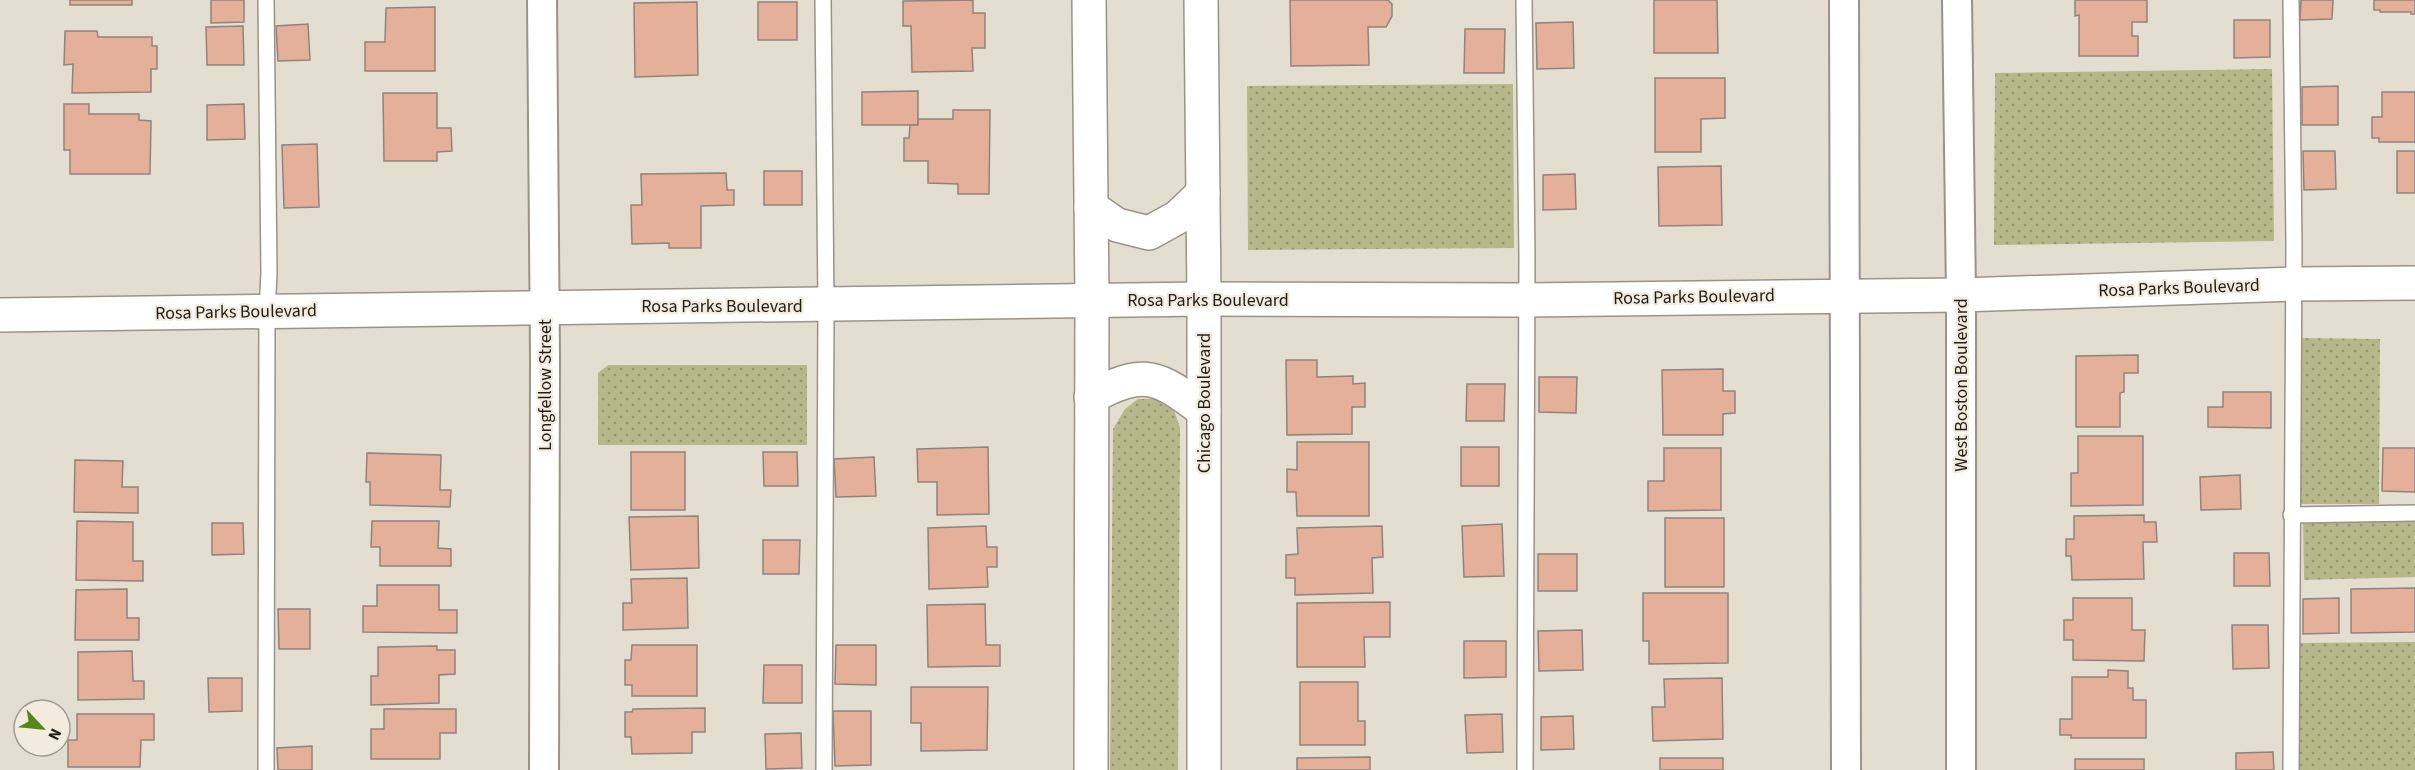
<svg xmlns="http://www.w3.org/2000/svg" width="2415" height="770" font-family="'Source Sans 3',sans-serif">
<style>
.green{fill:url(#green-dots)}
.building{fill:#e5b099;stroke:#90837d;stroke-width:1.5}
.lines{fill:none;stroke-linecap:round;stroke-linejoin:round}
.service-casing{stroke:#9a9388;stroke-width:18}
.minor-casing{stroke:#9a9388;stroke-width:32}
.tertiary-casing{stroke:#9a9388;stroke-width:36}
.service{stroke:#fff;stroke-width:15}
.minor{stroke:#fff;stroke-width:28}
.tertiary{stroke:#fff;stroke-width:33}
.labels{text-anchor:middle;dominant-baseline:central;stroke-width:4.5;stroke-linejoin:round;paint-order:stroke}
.street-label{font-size:18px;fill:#211e1a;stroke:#f2ebde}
</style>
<defs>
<pattern id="green-dots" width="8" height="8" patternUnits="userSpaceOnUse" patternTransform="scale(1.5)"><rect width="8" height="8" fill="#b6b88a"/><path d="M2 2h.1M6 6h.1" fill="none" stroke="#949570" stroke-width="1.8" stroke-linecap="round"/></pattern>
</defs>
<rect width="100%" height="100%" fill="#e4ded1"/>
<!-- green -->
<g class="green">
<polygon points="2272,69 2274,241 1994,245 1995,73"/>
<polygon points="1513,84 1514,248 1248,250 1247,86"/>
<polygon points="2300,338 2380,339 2379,504 2298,504"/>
<polygon points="608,365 807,365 807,445 598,445 598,373"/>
<polygon points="1138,399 1155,399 1173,408 1180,427 1178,770 1110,770 1113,429 1125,409"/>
<polygon points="2415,520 2415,577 2304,580 2303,523"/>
<polygon points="2415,642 2415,770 2299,770 2298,643"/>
</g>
<!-- building -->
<g class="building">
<rect x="70" y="0" width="62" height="5"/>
<polygon points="211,0 244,0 244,22 211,23"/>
<polygon points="973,0 973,13 985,13 985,48 972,48 973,71 912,72 911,26 903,26 903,1"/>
<polygon points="1290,0 1388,0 1392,4 1392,16 1386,27 1368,27 1369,65 1291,66"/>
<polygon points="1654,0 1717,0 1718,53 1654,53"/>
<polygon points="2075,0 2147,0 2147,22 2132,22 2132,36 2138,36 2138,56 2079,56 2079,15 2075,16"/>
<polygon points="2301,0 2333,0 2332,19 2300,20"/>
<polygon points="2374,0 2415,0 2415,14 2411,14 2411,12 2380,12 2380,10 2374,10"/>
<polygon points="697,2 698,75 635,77 634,3"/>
<rect x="758" y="2" width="39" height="38"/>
<polygon points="435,7 435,71 365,71 365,42 385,42 386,8"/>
<polygon points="2234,20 2270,20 2270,57 2234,58"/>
<polygon points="1573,22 1574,68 1537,69 1536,23"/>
<polygon points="308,24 310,60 278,61 276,26"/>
<polygon points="243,26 244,65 207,65 206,27"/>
<polygon points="1465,29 1505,29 1504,73 1464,73"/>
<polygon points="65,31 97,31 98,37 152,37 152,46 157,46 157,69 151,69 151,92 72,93 73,64 64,65"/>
<polygon points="1655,78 1725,78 1725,118 1701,119 1701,152 1655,152"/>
<polygon points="2338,86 2338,125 2302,125 2302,87"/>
<polygon points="918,91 918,125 862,125 862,92"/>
<polygon points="2382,92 2415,92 2415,142 2379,142 2379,138 2372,138 2372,117 2382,117"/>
<polygon points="383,93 437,93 437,128 451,128 452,151 437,152 437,161 384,161"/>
<polygon points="64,104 89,104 89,114 139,114 139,120 151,121 150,174 70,174 70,150 64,150"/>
<polygon points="244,104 245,139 207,140 207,105"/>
<polygon points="953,110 990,110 989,194 958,194 958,184 928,183 928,161 904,161 904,138 909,138 910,125 918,125 918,119 953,119"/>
<polygon points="317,144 319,207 284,208 282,145"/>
<polygon points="2303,151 2335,151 2336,189 2304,190"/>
<rect x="2397" y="151" width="18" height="42"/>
<polygon points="1721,166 1722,225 1659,226 1658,167"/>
<rect x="764" y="171" width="38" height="34"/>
<polygon points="726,173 727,190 734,190 734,205 701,206 701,248 669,248 669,243 632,244 631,205 642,205 641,174"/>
<polygon points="1575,174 1576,209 1543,210 1543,175"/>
<polygon points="2138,355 2138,373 2124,373 2124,392 2120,393 2120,427 2076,427 2076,356"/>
<polygon points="1286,360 1317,360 1317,377 1353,376 1353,384 1365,383 1365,407 1352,407 1352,434 1287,435"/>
<polygon points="1723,369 1723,391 1735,391 1735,413 1723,414 1723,435 1663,435 1662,370"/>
<polygon points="1539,377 1577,377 1576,413 1539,412"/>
<polygon points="1467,384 1505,384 1504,421 1466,421"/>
<polygon points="2223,392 2271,392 2271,428 2208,427 2208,407 2223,407"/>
<polygon points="2078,436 2143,436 2143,505 2071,506 2071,473 2078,473"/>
<polygon points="1297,442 1369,442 1369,516 1297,516 1296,492 1287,492 1287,469 1297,470"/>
<polygon points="988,447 989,514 937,515 937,482 918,482 917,449"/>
<rect x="1461" y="447" width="38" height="39"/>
<polygon points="1664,448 1721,448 1721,510 1648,511 1648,481 1664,481"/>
<polygon points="2383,448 2415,448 2415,492 2382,491"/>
<rect x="631" y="452" width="54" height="58"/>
<polygon points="763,452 797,452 798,486 764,486"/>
<polygon points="367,453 441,455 440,490 451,490 450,507 370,505 370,482 366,482"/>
<polygon points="874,457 876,496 836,497 834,459"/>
<polygon points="75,460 123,461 122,487 138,487 138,513 74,512"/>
<polygon points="2240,475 2241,509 2201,510 2200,477"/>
<polygon points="2144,515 2144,522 2156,522 2157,542 2143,542 2144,579 2072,580 2071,556 2066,556 2066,539 2074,539 2074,516"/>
<polygon points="698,516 699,568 631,570 629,517"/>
<rect x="1665" y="518" width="59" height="69"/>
<polygon points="77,521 133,522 133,561 143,561 143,581 76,580"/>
<polygon points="372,521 439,521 438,548 451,549 451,566 380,566 380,547 371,547"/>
<polygon points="212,523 243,523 244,554 212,555"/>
<polygon points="1502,524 1504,576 1464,577 1462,526"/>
<polygon points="986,526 987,547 997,547 997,567 987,567 988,587 929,589 928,528"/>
<polygon points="1382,526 1383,557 1372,558 1373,593 1295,595 1295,578 1286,578 1286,555 1298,554 1297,528"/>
<polygon points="763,540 800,540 799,574 763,574"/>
<polygon points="2234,553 2269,553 2270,586 2234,586"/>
<rect x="1538" y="554" width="39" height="37"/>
<polygon points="687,578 688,628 623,630 623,603 632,603 631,579"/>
<polygon points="377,585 439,585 439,610 457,610 457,633 363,632 363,606 377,606"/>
<polygon points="2415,588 2415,632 2351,633 2351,589"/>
<polygon points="127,589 127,618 139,618 139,640 75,640 76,590"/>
<polygon points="1643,593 1728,593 1728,663 1649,664 1649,641 1643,641"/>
<polygon points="2073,598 2132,598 2132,630 2145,630 2144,661 2073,660 2073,640 2064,640 2064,620 2073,620"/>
<polygon points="2339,598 2339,633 2303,634 2303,599"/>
<polygon points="1390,602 1390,637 1364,637 1365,667 1297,667 1297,603"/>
<polygon points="985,604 986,645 1000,645 1000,666 928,667 927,605"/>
<polygon points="278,609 310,609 310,649 279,649"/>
<polygon points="2232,625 2268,625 2269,668 2233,669"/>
<polygon points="1582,630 1583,670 1539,671 1538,631"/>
<polygon points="1464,641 1506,641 1506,677 1464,678"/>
<polygon points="632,645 697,645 697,696 632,696 632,685 625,685 625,660 631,660"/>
<polygon points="836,645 876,645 876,685 835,684"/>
<polygon points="437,646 437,650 455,650 455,674 439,675 439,703 371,705 371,676 378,676 378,647"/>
<polygon points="132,651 133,681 144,681 144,699 78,700 78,652"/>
<polygon points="764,665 802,665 802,703 763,703"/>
<polygon points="2108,670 2128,671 2128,688 2133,688 2133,700 2146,700 2146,738 2071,738 2071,735 2060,735 2060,719 2072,719 2072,677 2108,677"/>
<polygon points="208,678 242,678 242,711 209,712"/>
<polygon points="1722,678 1723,739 1653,741 1652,707 1665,707 1664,679"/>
<polygon points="1300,682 1358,682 1358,721 1365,721 1365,745 1300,745"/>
<polygon points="911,687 988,687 987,750 921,751 921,723 911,723"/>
<polygon points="705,708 705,732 692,732 692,753 632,754 631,737 625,737 625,712 632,712 633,709"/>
<polygon points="384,709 456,709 456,733 440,733 440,759 371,759 371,729 384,729"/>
<polygon points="833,711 871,711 871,765 835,766"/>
<polygon points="77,714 154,714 154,740 141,740 140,767 68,767 68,740 77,740"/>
<polygon points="1502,714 1503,752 1467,753 1465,715"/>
<polygon points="1573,716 1574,749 1541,750 1541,717"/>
<polygon points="801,733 802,768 766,769 765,734"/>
<polygon points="312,746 312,770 278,770 277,748"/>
<polygon points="2273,752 2274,770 2236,770 2236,753"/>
<polygon points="1370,757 1370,770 1297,770 1297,758"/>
<rect x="1660" y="758" width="63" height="12"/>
<rect x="2075" y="759" width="69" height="11"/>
</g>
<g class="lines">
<!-- service casing -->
<g class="service-casing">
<g id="service">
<polyline points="266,0 269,273 267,312 266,770"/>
<polyline points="823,0 826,305 824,770"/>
<polyline points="1524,0 1527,257 1525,770"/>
<polyline points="2291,0 2294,245 2291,770"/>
<polyline points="2291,515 2415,513"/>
</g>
</g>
<!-- minor casing -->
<g class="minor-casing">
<g id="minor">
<polyline points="542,0 545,358 544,770"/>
<polyline points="1844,0 1846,770"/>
<polyline points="1957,0 1961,295 1961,770"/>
</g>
</g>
<!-- tertiary casing -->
<g class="tertiary-casing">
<g id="tertiary">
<polyline points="1089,0 1092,301 1091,770"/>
<polyline points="1201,0 1204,299 1204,770"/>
<polyline points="1091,207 1117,225 1149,233 1178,217 1203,193"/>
<polyline points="0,315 1204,299 1526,300 1961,295 2294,284 2415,283"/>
<path d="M1091 397C1145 368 1158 376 1204 411"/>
</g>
</g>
<!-- service -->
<use href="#service" class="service"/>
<!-- minor -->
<use href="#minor" class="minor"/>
<!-- tertiary -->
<use href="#tertiary" class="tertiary"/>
</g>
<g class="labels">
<!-- street labels -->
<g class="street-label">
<text transform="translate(2179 288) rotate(-2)">Rosa Parks Boulevard</text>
<text transform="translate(1694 297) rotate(-1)">Rosa Parks Boulevard</text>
<text x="1208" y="300">Rosa Parks Boulevard</text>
<text x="722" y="306">Rosa Parks Boulevard</text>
<text transform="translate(236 312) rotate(-1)">Rosa Parks Boulevard</text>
<text transform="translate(545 385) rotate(-90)">Longfellow Street</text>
<text transform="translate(1961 385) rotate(-90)">West Boston Boulevard</text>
<text transform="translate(1204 403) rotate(-90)">Chicago Boulevard</text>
</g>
</g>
<!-- north arrow -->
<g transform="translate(42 728) rotate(116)"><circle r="28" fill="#f2ebde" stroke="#9e9990" stroke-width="1.5"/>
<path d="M0-4.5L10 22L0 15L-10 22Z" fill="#56871b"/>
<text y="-9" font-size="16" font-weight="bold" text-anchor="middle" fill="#211e1a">N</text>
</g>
</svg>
